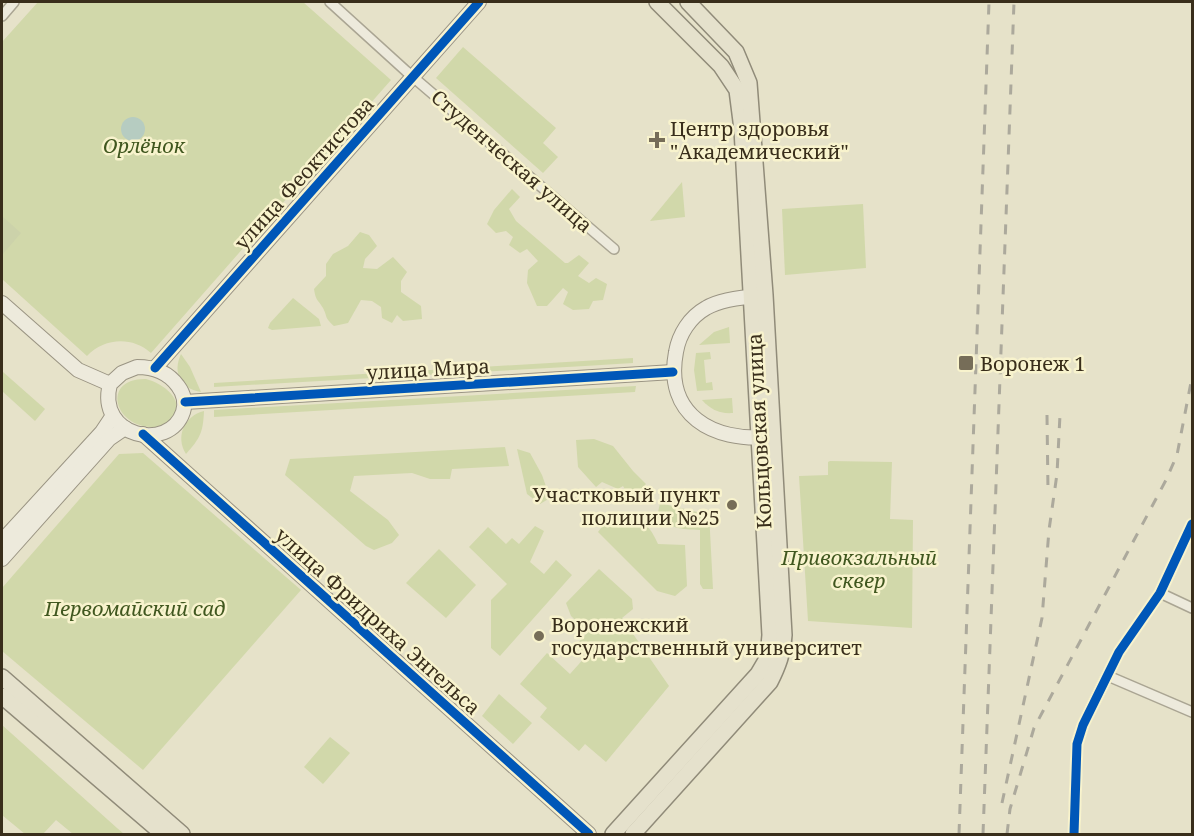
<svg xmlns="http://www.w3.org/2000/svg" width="1194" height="836" font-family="'Noto Serif',serif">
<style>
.green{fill:#d1d8aa}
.cemetery{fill:#ccd2aa}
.water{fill:#b6ccc1}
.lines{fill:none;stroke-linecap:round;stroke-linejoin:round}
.street-casing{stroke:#aaa593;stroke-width:12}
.secondary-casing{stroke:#9a9483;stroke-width:16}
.primary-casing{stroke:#908b79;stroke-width:18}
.street{stroke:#edeadc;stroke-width:9}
.secondary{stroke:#edeadc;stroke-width:14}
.primary{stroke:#e5e1cc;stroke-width:15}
.rail{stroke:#aca99c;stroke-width:3;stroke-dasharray:10 10;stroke-linecap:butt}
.cycleway-casing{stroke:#f8f3cd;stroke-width:13}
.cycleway{stroke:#0057b8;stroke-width:9}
.poi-dot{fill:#766d58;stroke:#f8f3cd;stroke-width:2}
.labels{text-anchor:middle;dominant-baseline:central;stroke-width:5;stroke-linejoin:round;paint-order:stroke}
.poi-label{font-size:20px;fill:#392e1b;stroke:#f8f3cd;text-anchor:start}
.park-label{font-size:20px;font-style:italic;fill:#40571f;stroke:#f8f3cd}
.street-label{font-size:20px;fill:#392e1b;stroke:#f8f3cd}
</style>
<rect width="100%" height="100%" fill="#e6e2c9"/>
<!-- green -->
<g class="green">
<path d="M38 2H303L391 80 151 353C132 336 104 338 87 356L2 279V42Z"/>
<polygon points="463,47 556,128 543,143 558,157 543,173 436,78"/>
<polygon points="682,182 685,217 650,221"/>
<polygon points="512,189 520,197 509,209 516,221 565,263 568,263 579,255 589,263 578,276 589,283 596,278 607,284 603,300 593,301 589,309 573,310 563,304 568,292 563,288 547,306 537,306 527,283 528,270 538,261 527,249 520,253 509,245 513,237 506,231 496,233 487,224 494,210"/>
<polygon points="863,204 866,268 785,275 782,209"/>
<path d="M360 232 369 235 377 246 365 259 363 268 377 269 393 257 407 272 401 281V292L421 306 422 319 403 321 397 315 392 323 382 318 381 307 372 301 361 300 348 323 334 326C324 317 328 318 323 308 318 299 316 302 314 289L326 276V264L333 254 348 246Z"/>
<polygon points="293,298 319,319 321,326 272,330 268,328 270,323"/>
<polygon points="729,327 730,343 699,345 714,332"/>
<polygon points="710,352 711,359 704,360 706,383 712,382 713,390 697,391 694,370 696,353"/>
<path d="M181 354 190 367 201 392C181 389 172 373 181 354Z"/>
<polygon points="633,358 633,363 585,366 214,387 214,383"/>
<polygon points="3,372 45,409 35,421 2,391"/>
<path d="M146 379C162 383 187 400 172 418 168 423 163 426 157 427 114 430 100 378 146 379Z"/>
<polygon points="636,386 635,392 214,417 214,410"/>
<path d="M732 398 733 413C720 414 711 410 702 400Z"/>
<path d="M204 411C203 433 200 438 186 454 175 437 184 416 204 411Z"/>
<polygon points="594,439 613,446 633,471 646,484 635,495 627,493 623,486 618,489 602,482 596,487 578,467 576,440"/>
<polygon points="505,447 509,466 452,469 450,479 430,479 412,473 354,476 350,491 388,520 399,535 392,543 374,550 366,546 285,475 290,459"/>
<polygon points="517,449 530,453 542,475 550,498 540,504 527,494"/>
<polygon points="143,453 301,590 143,770 2,651 2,588 119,454"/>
<polygon points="830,461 892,462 890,519 913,520 912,628 808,621 799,476 828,475 828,462"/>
<path d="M660 503 697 512H709L713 589H703L700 584V530C680 529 673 529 657 517Z"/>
<path d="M613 512C639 519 647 519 658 544L685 545 687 586 675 596 657 591 598 532Z"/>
<polygon points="535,526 544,531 530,562 544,574 556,560 572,575 500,656 491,648 491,600 507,584 469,547 488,527 506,544 512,538 519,544"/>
<polygon points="439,549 476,585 446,618 406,583"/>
<polygon points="599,569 632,599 633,609 622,618 669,686 606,762 585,744 579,751 540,717 547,708 520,684 547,653 570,674 587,655 576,645 588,632 571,616 566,603"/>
<polygon points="499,694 532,723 513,744 482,716"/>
<polygon points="2,725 117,828 124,834 73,834 56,820 43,834 25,834 2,815"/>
<polygon points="330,737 350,753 323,784 304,767"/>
</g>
<!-- cemetery -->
<polygon class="cemetery" points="2,216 21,233 2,255"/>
<!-- water -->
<circle class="water" cx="133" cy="129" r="12"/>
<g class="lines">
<!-- street casing -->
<g class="street-casing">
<g id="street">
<polyline points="330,2 406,71 614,249"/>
<polyline points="2,16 14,2"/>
<polyline points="1160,593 1192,608"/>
<polyline points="1108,676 1192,712"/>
<polyline points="1074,834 1077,744 1083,725 1119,652 1160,593 1192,524"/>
</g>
</g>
<!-- secondary casing -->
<g class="secondary-casing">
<g id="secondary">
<path d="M760 296C743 297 721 299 706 308 690 317 679 334 676 352 664 415 713 442 769 437"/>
<polyline points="2,303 78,370 110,384"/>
<path d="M137 367C154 367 168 372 178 386 184 394 186 402 183 412 169 453 96 437 110 384L122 373Z"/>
<polyline points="155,368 479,2"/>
<polyline points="185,402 673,372"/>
<polyline points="143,434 589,834"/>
<polyline points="2,541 102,432 112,417"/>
<polyline points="2,559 109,439 125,428"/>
</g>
</g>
<!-- primary casing -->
<g class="primary-casing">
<g id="primary">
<polyline points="2,677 182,834"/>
<polyline points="2,696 163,834"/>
<polyline points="613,834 758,674 768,657 770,635 742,129 737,90 721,66 657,2"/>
<path d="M633 834 770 682C778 666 783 653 784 635L765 295 749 83 736 52 688 2"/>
</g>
</g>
<!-- street -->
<use href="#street" class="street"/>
<!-- secondary -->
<use href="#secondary" class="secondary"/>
<!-- primary -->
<use href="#primary" class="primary"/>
<!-- rail -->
<g class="rail">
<polyline points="1047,415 1048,491"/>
<polyline points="1002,803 1042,618 1049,530 1057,474 1060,415"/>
<polyline points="959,834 989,2"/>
<polyline points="983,834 1014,2"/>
<polyline points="1007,834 1010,809 1034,728 1166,480 1177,455 1192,377"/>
</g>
<!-- cycleway casing -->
<g class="cycleway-casing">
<g id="cycleway">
<polyline points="155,368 479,2"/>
<polyline points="185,402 673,372"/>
<polyline points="143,434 589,834"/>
<polyline points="1074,834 1077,744 1083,725 1119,652 1160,593 1192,524"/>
</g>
</g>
<!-- cycleway -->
<use href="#cycleway" class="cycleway"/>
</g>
<!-- markers -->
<g class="poi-dot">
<path d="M654 131h6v6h6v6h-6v6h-6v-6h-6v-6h6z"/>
<rect x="958" y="355" width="16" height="16" rx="3"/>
<circle cx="732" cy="505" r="6"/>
<circle cx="539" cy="636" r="6"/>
</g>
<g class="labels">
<!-- poi labels -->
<g class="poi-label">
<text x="670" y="128">Центр здоровья<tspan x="670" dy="23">"Академический"</tspan></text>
<text x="980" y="363">Воронеж 1</text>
<text x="720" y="494" text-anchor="end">Участковый пункт<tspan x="720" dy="23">полиции №25</tspan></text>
<text x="551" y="624">Воронежский<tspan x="551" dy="23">государственный университет</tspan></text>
</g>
<!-- park labels -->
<g class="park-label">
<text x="144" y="145">Орлёнок</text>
<text x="859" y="557">Привокзальный<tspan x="859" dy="23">сквер</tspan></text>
<text x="135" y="608">Первомайский сад</text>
</g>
<!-- street labels -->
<g class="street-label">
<text transform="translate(512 161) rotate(41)">Студенческая улица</text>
<text transform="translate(304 173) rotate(-48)">улица Феоктистова</text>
<text transform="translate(428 369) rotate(-3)">улица Мира</text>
<text transform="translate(759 431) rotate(-93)">Кольцовская улица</text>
<text transform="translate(378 621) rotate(42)">улица Фридриха Энгельса</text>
</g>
</g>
<!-- border -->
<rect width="1194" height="836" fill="none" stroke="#392e1b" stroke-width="6"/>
</svg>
